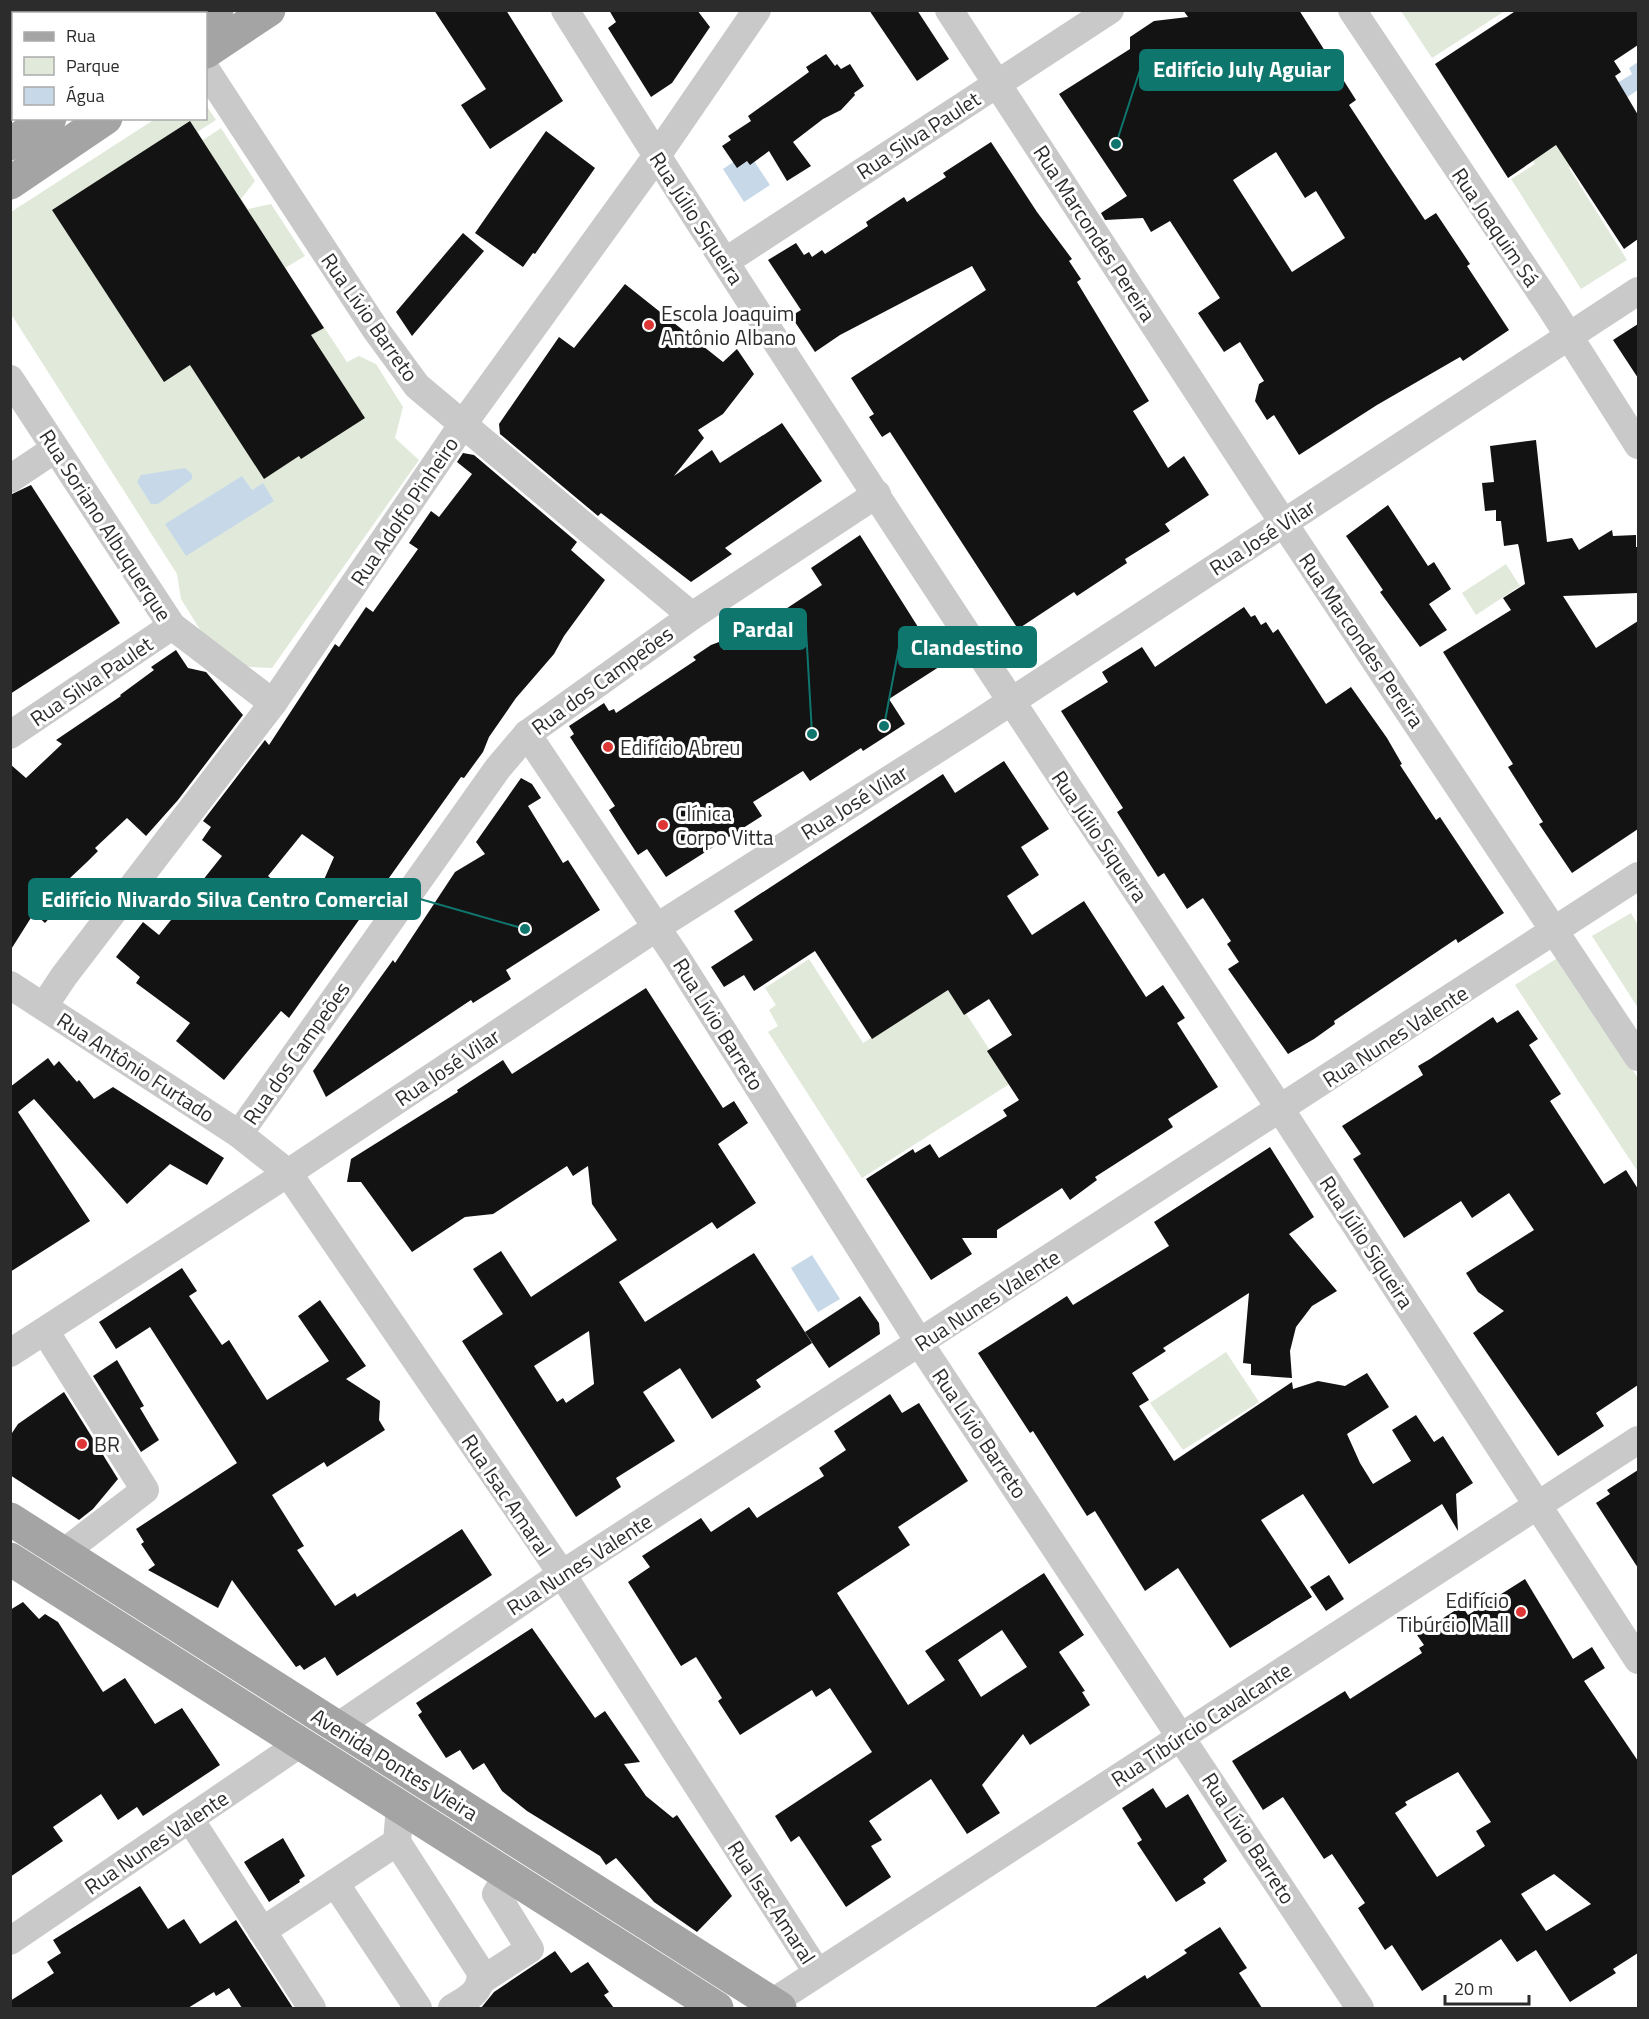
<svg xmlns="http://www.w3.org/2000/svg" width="1649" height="2019" font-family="'Titillium Web',sans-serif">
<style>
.green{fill:#e1eada}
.water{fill:#c7d9e9}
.building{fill:#131313;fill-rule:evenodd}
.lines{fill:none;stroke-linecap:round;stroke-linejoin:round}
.minor{stroke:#c9c9c9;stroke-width:28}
.major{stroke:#a4a4a4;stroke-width:33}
.poi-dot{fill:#de3634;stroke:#fff;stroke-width:2}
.labels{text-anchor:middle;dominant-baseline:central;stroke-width:6;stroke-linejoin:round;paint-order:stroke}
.street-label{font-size:21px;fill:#2c2c2c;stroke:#fff}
.poi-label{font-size:21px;fill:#2c2c2c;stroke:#fff;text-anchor:start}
.leader{fill:none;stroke:#0f766e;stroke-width:2}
.callout-dot{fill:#0f766e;stroke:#fff;stroke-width:2}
.callout{fill:#0f766e;stroke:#0f766e;stroke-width:2}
.callout-label{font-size:22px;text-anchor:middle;font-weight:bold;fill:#fff}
</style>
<rect width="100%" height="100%" fill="#fff"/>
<!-- green -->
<g class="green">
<polygon points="1401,11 1505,11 1432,58"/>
<polygon points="206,105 216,120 197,132 203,140 221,128 255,181 241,199 248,209 271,204 305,256 285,268 347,362 359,356 376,364 403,407 395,438 419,460 272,668 250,667 225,659 204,636 181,599 177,574 11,314 11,212 155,119 206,118"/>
<polygon points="1581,129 1595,151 1569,168 1627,260 1581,289 1511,179 1535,164 1533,160"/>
<polygon points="1506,564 1520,586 1476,615 1462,593"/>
<polygon points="1631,913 1638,925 1638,1008 1592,936"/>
<polygon points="1559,957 1638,1078 1638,1172 1515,985"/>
<polygon points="809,959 863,1043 949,987 1011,1083 862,1178 768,1032 778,1026 769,1010 776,1005 765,988"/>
<polygon points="1226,1352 1259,1402 1183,1450 1150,1403"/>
</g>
<!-- water -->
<g class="water">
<polygon points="1638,62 1638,90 1626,98 1617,83 1632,74 1629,68"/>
<polygon points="748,152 770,185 744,202 723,169"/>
<polygon points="185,468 192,474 192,479 158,504 151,504 137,482 141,475"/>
<polygon points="242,476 252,490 263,483 274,501 186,556 165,524"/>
<polygon points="812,1255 840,1299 818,1312 791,1268"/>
</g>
<!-- building -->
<g class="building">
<polygon points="434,10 506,10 563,101 490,149 461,105 486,89"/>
<polygon points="609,10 697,10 710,27 672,83 651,97 608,28 616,22"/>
<polygon points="869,10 917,10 949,59 917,81"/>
<path d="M1183 10H1299L1356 100 1349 105 1387 163 1425 220 1436 213 1470 264 1467 266 1509 330 1463 361 1460 357 1377 405 1299 455 1274 415 1267 420 1255 401 1259 384 1264 381 1240 342 1224 352 1198 313 1220 298 1170 221 1151 232 1143 218 1105 220 1101 213 1127 196 1059 94 1130 49V37L1154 21 1188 17ZM1276 152 1305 198 1316 191 1345 238 1292 272 1233 180Z"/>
<polygon points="1517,10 1638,10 1638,45 1614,61 1621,72 1615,76 1638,115 1638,239 1624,249 1556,145 1508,178 1435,64"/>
<polygon points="826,54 835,66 837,64 841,69 850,64 864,86 854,93 855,95 841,110 823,119 793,142 811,166 787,181 769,151 750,165 747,161 737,168 722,146 731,140 728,136 751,121 748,116 809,72 806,67"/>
<polygon points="190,121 324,328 311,335 365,418 301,459 299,456 264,479 190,365 164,382 52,210"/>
<polygon points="546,131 595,168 535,254 533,253 523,267 475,233"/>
<polygon points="991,142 1037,212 1072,259 1069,261 1081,279 1077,282 1149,401 1133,411 1168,468 1184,456 1209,495 1165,524 1170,531 1125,559 1127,563 1077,596 1074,592 1018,629 890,432 882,437 869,417 874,414 851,378 986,290 972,266 840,335 815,352 791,316 801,310 768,260 796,243 804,255 809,252 812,257 822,250 825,254 868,226 866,222 904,197 907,202 946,177 943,173"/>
<polygon points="463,233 484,251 412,336 396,312"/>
<polygon points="625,284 723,362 737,349 754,374 723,414 698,430 704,438 674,476 712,450 720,463 782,423 822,481 725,548 732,554 691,582 601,513 598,516 500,434 499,424 559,337 574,348"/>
<polygon points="1638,324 1638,378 1613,340"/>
<polygon points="1536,440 1547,542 1572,538 1579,550 1612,530 1613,536 1636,535 1636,547 1638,547 1638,593 1563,596 1596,648 1638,621 1638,829 1572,873 1539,824 1543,822 1508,767 1513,764 1443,652 1511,610 1503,598 1525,584 1519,548 1518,544 1504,546 1501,521 1496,521 1496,510 1485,511 1482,483 1494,482 1490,446"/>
<path d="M463 453 474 455 577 542 571 550 605 580 564 636 554 654 516 698 489 737 483 752 464 778 461 777 289 1018 281 1011 224 1080 176 1041 190 1023 136 983 140 977 116 957 143 922 159 935 222 856 202 840 211 827 203 821 265 740 269 745 335 644 339 647 366 607 373 612 418 549 409 543 431 511 439 517 472 474 457 462ZM302 834 334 857 323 882 304 905 268 876Z"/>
<polygon points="31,485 120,623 10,694 10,495"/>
<polygon points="1388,505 1428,566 1434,562 1451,589 1429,604 1447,630 1420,647 1380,592 1383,590 1346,536"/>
<polygon points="860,535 942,665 889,699 905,724 863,751 861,748 810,781 803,771 753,802 762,816 666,877 647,849 638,855 621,829 609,810 615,806 570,737 574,734 569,726 604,703 609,711 614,709 616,713 696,660 693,657 711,645 719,642 724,650 822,585 811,568"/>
<polygon points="1244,607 1251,617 1255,615 1261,625 1266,622 1273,633 1278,629 1326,704 1351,687 1387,738 1402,764 1400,765 1436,820 1440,817 1504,913 1458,943 1456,939 1334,1021 1335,1024 1314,1039 1288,1054 1228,969 1239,962 1227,944 1231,941 1203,898 1187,909 1164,873 1158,877 1117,812 1123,808 1061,711 1108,682 1102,672 1142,647 1155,667"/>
<polygon points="176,650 188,668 206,672 243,715 178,800 146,836 127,818 95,848 98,851 87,862 52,895 63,903 45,923 34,913 10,951 10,764 26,778 62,744 56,740 121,696 120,695 154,670 151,667"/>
<polygon points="1004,761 1049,829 1021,847 1039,875 1007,896 1032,935 1084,901 1146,997 1163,985 1185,1018 1177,1023 1218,1087 1168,1119 1173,1127 1095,1177 1097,1180 1070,1200 1062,1188 997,1230 997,1238 962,1238 972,1254 931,1280 866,1179 913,1149 915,1153 930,1144 939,1158 1007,1116 1003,1110 1019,1100 987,1051 1012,1035 989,999 964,1015 948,990 872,1039 815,951 754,991 744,975 724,987 711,967 753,940 734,911 943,774 955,793"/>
<polygon points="521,778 532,784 541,798 528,806 563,863 568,860 600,910 506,970 511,979 473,1003 471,1000 326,1097 313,1071 393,960 395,963 455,872 485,854 476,842"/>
<path d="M646 988 723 1108 734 1101 748 1123 718 1144 756 1203 717 1229 712 1222 619 1282 645 1322 754 1253 812 1343 756 1380 761 1387 712 1419 680 1368 643 1392 675 1441 616 1478 621 1487 576 1517 462 1341 503 1314 473 1269 501 1251 531 1297 617 1240 592 1204 588 1166 573 1176 567 1166 493 1214 465 1217 412 1252 361 1182H347L351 1159 458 1092 457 1090 503 1060 512 1074ZM589 1331 594 1384 566 1403 563 1398 557 1402 534 1366Z"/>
<polygon points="1518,1010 1538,1039 1529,1045 1561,1094 1550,1101 1604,1184 1626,1170 1638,1189 1638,1385 1596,1413 1604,1426 1558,1456 1473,1333 1504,1311 1478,1292 1466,1273 1534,1230 1509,1193 1472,1218 1461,1201 1404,1238 1353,1159 1361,1154 1342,1126 1423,1075 1418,1066 1430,1059 1493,1017 1497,1023"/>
<polygon points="48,1058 54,1066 59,1061 77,1082 79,1080 94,1099 113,1087 224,1158 207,1185 170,1164 127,1204 34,1099 18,1112 90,1221 10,1272 10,1087"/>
<polygon points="1270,1147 1314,1217 1289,1234 1337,1291 1312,1306 1296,1327 1290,1351 1292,1378 1251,1375 1251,1364 1243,1363 1249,1293 1163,1348 1166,1351 1132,1373 1149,1400 1139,1406 1174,1461 1292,1382 1293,1389 1318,1381 1345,1386 1367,1373 1389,1407 1347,1434 1360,1463 1373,1484 1411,1461 1392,1430 1416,1415 1434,1442 1443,1436 1473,1483 1456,1494 1458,1531 1442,1504 1349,1564 1303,1494 1261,1520 1312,1597 1230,1648 1178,1568 1145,1591 1095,1511 1087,1516 1033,1431 1030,1433 978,1353 1067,1296 1073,1305 1169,1246 1154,1222"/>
<polygon points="182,1268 197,1291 189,1296 222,1345 229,1340 267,1400 329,1361 298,1316 320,1300 366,1366 346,1379 380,1401 379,1420 385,1430 327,1467 324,1462 272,1495 304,1546 297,1550 335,1606 355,1593 357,1597 462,1529 492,1575 337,1676 325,1657 304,1670 300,1665 296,1667 232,1580 218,1608 148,1570 155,1565 141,1544 144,1542 136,1529 237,1463 150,1327 116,1349 99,1322"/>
<polygon points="860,1296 879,1323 880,1334 829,1368 805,1332"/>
<polygon points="117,1360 144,1406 140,1408 159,1440 141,1452 93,1376"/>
<polygon points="64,1392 118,1479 93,1509 79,1520 10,1475 10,1436 18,1424"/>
<path d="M890 1394 902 1413 919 1403 968 1481 898 1527 910 1545 837 1593 908 1705 945 1680 925 1651 1044 1573 1084 1635 1059 1652 1085 1691 1082 1692 1090 1705 1030 1745 1023 1734 982 1785 1000 1813 967 1834 931 1779 869 1821 882 1840 871 1846 891 1877 846 1907 799 1836 791 1842 775 1816 872 1752 830 1688 816 1697 812 1690 740 1735 718 1701 722 1698 696 1657 681 1666 628 1582 650 1567 642 1556 701 1518 711 1532 749 1507 757 1518 824 1476 819 1468 846 1450 834 1431ZM1002 1630 1027 1667 981 1697 958 1660Z"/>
<polygon points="1638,1470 1638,1568 1596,1503 1610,1494 1607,1490"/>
<polygon points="1329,1575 1344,1599 1326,1611 1310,1587"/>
<path d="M1525 1579 1573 1659 1592 1647 1605 1668 1584 1681 1638 1761V1953L1613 1969 1616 1973 1570 2002 1536 1950 1517 1962 1501 1939 1422 1991 1392 1945 1385 1950 1358 1908 1365 1903 1332 1854 1324 1859 1283 1797 1263 1810 1232 1761 1345 1691 1350 1699 1422 1653 1419 1648 1424 1645 1417 1635 1462 1606 1468 1615ZM1458 1772 1491 1822 1476 1831 1485 1846 1437 1877 1395 1813 1407 1805 1405 1802ZM1554 1874 1591 1904 1546 1931 1521 1894Z"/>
<polygon points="23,1602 39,1619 45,1614 58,1622 103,1692 125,1678 155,1724 182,1708 220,1765 143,1816 137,1807 118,1820 101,1794 53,1827 63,1841 10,1877 10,1610"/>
<polygon points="532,1628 595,1718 605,1711 640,1762 624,1764 646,1796 673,1818 677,1815 732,1896 697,1932 654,1902 616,1858 606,1865 600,1856 527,1811 502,1791 484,1763 473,1770 460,1750 446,1758 418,1715 422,1712 416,1703"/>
<polygon points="1153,1788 1166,1808 1188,1794 1227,1861 1203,1879 1206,1883 1176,1902 1137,1843 1142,1840 1122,1808"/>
<polygon points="283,1838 305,1876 299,1880 300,1882 269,1902 244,1862"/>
<polygon points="140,1886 168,1929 184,1919 200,1944 236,1920 293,2008 242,2008 229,1988 216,1996 214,1992 188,2008 10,2008 10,2001 54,1973 47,1962 61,1953 53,1940"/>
<polygon points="1220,1927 1247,1968 1239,1973 1262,2008 1094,2008 1145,1975 1147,1979 1187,1953 1184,1950"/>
<polygon points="555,1951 571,1973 588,1962 609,1992 604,1995 614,2008 481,2008 494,1992"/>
</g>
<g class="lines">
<!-- minor -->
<g class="minor">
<polyline points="170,10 172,14"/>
<path d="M565 10C796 379 1038 741 1277 1104 1399 1289 1518 1475 1638 1660"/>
<polyline points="949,10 1269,501 1638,1057"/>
<polyline points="1352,10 1551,308 1638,445"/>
<polyline points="206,70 376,330 417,386 692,616"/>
<polyline points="726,261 1110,10"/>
<polyline points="10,379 172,626 273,703"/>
<polyline points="10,479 55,449"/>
<polyline points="527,734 675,955 930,1359 1360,2008"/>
<polyline points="10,735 172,626"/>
<polyline points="10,985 239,1134 288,1173 562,1574 817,1972"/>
<polyline points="44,1006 64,976 273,703 463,424 656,157 757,10"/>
<polyline points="239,1134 498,768 527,734 692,616 877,494"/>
<polyline points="45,1331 145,1490 63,1553"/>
<polyline points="10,1353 288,1173 657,927 972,727 1638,291"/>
<polyline points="337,1727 562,1574 1638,876"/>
<path d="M400 1806 397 1842 480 1971C484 1991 467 1999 452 2008"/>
<polyline points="190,1819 312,2008"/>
<polyline points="397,1842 335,1883 418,2008"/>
<polyline points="262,1931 335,1883"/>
<polyline points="10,1941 301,1743"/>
<polyline points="482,1980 530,1949 496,1894 507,1876"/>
<polyline points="764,2008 1638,1440"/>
</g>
<!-- major -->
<g class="major">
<polyline points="206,18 217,10"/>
<polyline points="206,52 269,10"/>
<polyline points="10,144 50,118"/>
<polyline points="10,183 106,118"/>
<polyline points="10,1519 780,2008"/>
<polyline points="10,1559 717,2008"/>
</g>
</g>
<!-- markers -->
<g class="poi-dot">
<circle cx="649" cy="325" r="6"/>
<circle cx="608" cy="747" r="6"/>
<circle cx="663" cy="825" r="6"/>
<circle cx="82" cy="1444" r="6"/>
<circle cx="1521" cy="1612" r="6"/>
</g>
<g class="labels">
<!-- street labels -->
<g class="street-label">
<text transform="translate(918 135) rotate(-33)">Rua Silva Paulet</text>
<text transform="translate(697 218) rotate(57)">Rua Júlio Siqueira</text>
<text transform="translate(1496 227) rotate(56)">Rua Joaquim Sá</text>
<text transform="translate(1095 233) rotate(57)">Rua Marcondes Pereira</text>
<text transform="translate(370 317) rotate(55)">Rua Lívio Barreto</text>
<text transform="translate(404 511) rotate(-56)">Rua Adolfo Pinheiro</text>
<text transform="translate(106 525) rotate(57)">Rua Soriano Albuquerque</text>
<text transform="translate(1262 537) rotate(-33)">Rua José Vilar</text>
<text transform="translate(1362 640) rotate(56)">Rua Marcondes Pereira</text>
<text transform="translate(602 680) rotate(-36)">Rua dos Campeões</text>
<text transform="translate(91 681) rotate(-34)">Rua Silva Paulet</text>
<text transform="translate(854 802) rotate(-32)">Rua José Vilar</text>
<text transform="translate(1100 836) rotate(56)">Rua Júlio Siqueira</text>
<text transform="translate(719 1024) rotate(58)">Rua Lívio Barreto</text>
<text transform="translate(1395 1036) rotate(-33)">Rua Nunes Valente</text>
<text transform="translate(296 1053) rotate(-55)">Rua dos Campeões</text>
<text transform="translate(136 1067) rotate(33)">Rua Antônio Furtado</text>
<text transform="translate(447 1067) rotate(-34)">Rua José Vilar</text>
<text transform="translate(1367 1242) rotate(57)">Rua Júlio Siqueira</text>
<text transform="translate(987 1300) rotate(-33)">Rua Nunes Valente</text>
<text transform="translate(980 1433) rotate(56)">Rua Lívio Barreto</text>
<text transform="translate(507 1495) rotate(56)">Rua Isac Amaral</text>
<text transform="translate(579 1564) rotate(-33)">Rua Nunes Valente</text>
<text transform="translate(1201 1724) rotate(-33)">Rua Tibúrcio Cavalcante</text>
<text transform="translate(395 1764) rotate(32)">Avenida Pontes Vieira</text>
<text transform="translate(1249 1838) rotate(57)">Rua Lívio Barreto</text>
<text transform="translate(156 1842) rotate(-34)">Rua Nunes Valente</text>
<text transform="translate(772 1902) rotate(57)">Rua Isac Amaral</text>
</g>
<!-- poi labels -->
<g class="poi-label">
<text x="661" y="313">Escola Joaquim<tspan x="661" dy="24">Antônio Albano</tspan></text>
<text x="620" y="747">Edifício Abreu</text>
<text x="675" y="813">Clínica<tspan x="675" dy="24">Corpo Vitta</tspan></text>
<text x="94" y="1444">BR</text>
<text x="1509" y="1600" text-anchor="end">Edifício<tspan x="1509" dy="24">Tibúrcio Mall</tspan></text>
</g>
</g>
<!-- callouts -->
<path class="leader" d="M1116 144L1140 70M812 734L806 629M884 726L899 647M525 929L420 899"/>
<g class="callout-dot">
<circle cx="1116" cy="144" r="6"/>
<circle cx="812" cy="734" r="6"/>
<circle cx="884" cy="726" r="6"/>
<circle cx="525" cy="929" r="6"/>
</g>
<g class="callout">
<rect x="1140" y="50" width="203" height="40" rx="6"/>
<rect x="720" y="609" width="86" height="40" rx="6"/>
<rect x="899" y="627" width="137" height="40" rx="6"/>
<rect x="29" y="879" width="391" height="40" rx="6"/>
</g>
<g class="callout-label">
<text x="1242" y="77">Edifício July Aguiar</text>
<text x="763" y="637">Pardal</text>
<text x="967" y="655">Clandestino</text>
<text x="225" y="907">Edifício Nivardo Silva Centro Comercial</text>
</g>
<!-- border -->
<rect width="1649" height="2019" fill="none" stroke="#2c2c2c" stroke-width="24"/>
<!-- legend -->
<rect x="12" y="12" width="195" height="108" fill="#ffffff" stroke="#ababab" stroke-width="1.5"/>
<rect x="24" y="32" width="30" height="9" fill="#a4a4a4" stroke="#ababab" stroke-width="1.5"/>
<text x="66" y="42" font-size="18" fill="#2c2c2c">Rua</text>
<rect x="24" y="57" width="30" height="18" fill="#e1eada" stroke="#ababab" stroke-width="1.5"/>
<text x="66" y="72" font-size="18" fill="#2c2c2c">Parque</text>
<rect x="24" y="87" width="30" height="18" fill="#c7d9e9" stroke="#ababab" stroke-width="1.5"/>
<text x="66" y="102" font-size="18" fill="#2c2c2c">Água</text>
<!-- scale -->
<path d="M1445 1995v9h84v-9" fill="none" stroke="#2c2c2c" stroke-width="3"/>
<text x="1454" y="1995" font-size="18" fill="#2c2c2c" stroke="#ffffff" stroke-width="4.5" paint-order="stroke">20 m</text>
</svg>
